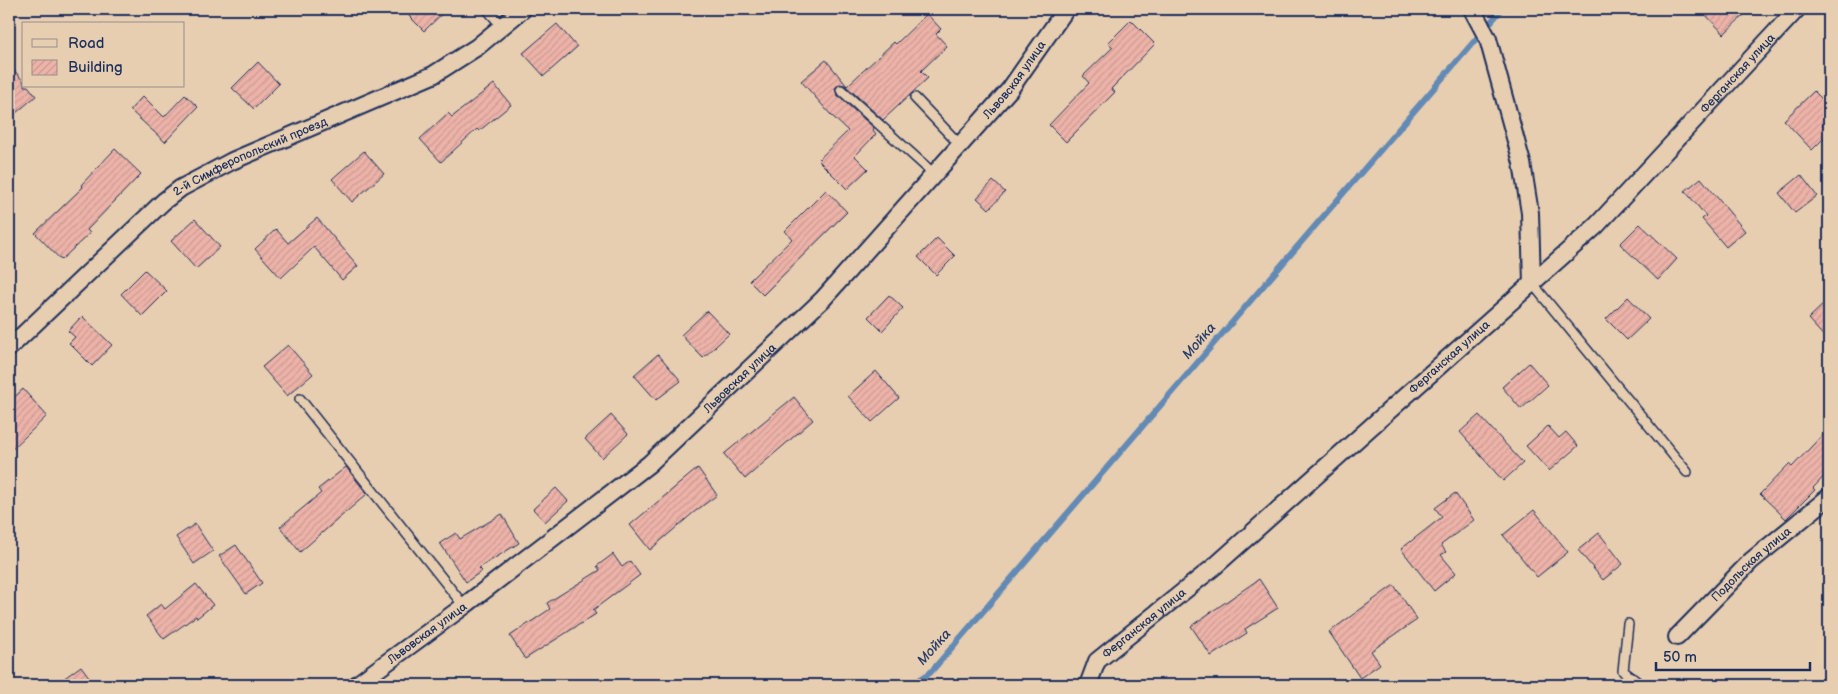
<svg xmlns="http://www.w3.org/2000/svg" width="1838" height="694" font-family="'Balsamiq Sans',sans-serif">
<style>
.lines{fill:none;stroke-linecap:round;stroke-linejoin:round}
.stream{stroke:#628ab5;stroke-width:6}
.building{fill:url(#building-hatch);stroke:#1b2f5e}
.service-casing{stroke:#1b2f5e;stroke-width:12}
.minor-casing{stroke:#1b2f5e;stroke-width:20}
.service{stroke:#e8ceb0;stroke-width:9}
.minor{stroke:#e8ceb0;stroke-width:16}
.labels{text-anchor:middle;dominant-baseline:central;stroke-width:4;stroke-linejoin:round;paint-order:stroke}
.street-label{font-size:12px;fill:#1b2f5e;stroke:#e8ceb0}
.water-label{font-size:14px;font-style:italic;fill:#273e6c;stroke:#e8ceb0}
</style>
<defs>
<pattern id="building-hatch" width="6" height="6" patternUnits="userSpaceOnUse" patternTransform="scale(1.25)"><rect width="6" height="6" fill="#edb3a8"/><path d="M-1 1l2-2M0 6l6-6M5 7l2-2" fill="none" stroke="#cb9a93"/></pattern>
</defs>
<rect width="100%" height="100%" fill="#e8ceb0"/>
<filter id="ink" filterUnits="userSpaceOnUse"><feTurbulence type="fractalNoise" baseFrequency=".02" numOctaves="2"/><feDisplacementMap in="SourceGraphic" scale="10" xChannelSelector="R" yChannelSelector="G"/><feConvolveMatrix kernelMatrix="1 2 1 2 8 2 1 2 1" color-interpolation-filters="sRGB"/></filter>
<g filter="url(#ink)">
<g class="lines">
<!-- stream -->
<polyline class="stream" points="911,685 930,673 1502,9"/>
</g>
<!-- building -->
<g class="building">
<polygon points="402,9 447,9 424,31"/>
<polygon points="1700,9 1750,9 1724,34"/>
<polygon points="927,14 941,29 936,34 947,46 921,71 928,78 883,120 845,85 840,84 835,88 837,95 874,128 873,130 876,134 855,156 868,169 847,189 818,160 848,131 831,115 801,81 826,60 847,86 894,42 896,44"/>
<polygon points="1131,20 1155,44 1111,89 1115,92 1066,142 1049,125 1089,83 1083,76 1113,47 1108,43"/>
<polygon points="557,24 577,47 544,76 523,53"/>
<polygon points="258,62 279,84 254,109 232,88"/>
<polygon points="9,64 24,82 24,86 28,86 36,96 9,119"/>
<polygon points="494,84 511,105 479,131 477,129 441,162 420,139 448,113 452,117"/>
<polygon points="1814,91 1829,106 1829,119 1822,125 1829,133 1812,150 1784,120"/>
<polygon points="185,95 198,107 165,142 130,110 143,96 164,117"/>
<polygon points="115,149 141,174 87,230 90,233 61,260 35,233 83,187 81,185"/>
<polygon points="364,151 384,174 352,202 332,179"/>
<polygon points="1801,175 1817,196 1795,213 1779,193"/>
<polygon points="1701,178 1745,231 1726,247 1702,219 1706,216 1685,191"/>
<polygon points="993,181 1005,192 989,209 977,198"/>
<polygon points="826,190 847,212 763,295 749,281 792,239 785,231"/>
<polygon points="317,218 358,266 342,280 314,247 281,278 255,249 276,229 288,243"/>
<polygon points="195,219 220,247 196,269 171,241"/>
<polygon points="1640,224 1677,259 1658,280 1620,244"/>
<polygon points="937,238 955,256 936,275 918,257"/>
<polygon points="145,270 167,291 142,316 121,294"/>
<polygon points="889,295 903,308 882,331 868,317"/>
<polygon points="1628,297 1649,319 1627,340 1606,319"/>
<polygon points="1829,299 1829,342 1808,319"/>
<polygon points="707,311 729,334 703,358 681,335"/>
<polygon points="82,316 112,345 92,366 69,343 75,337 68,331"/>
<polygon points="288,345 313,374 287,396 262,367"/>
<polygon points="658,354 681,381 656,400 634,375"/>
<polygon points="1529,363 1548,385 1521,409 1502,387"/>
<polygon points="876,371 899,398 872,422 848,396"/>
<polygon points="23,389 47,416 9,452 9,402"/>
<polygon points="794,397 813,420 745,479 724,454"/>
<polygon points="611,415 628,434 602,458 585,439"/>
<polygon points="1479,415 1523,463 1503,481 1460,432"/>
<polygon points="1548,426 1559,438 1566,432 1578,446 1549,471 1526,446"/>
<polygon points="1829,428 1829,471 1813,488 1815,490 1786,519 1760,494 1789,464 1792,467"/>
<polygon points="346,467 367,494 300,552 280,527 321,493 318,489"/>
<polygon points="698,468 717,495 693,513 650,550 630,525"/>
<polygon points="556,488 568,501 545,522 533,509"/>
<polygon points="1455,493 1474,520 1441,545 1446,552 1441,555 1456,573 1434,591 1401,549 1442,517 1435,508"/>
<polygon points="1534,510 1568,552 1537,577 1503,535"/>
<polygon points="502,514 519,543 479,568 482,571 466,582 440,543 456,533 460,539"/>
<polygon points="195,524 213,551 194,564 176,537"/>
<polygon points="1599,533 1623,564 1603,580 1578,550"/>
<polygon points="236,545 262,583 246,594 219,556"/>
<polygon points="613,554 622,567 630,561 640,575 593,610 596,614 525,659 510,636 550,609 547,603 600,570 597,566"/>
<polygon points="1259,579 1278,608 1245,629 1247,633 1211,656 1191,626"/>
<polygon points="196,584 213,605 197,618 196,616 164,639 146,616 161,604 165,609"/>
<polygon points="1394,585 1417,620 1371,651 1380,664 1360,678 1329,632"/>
<polygon points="81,666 95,685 55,685"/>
</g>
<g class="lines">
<!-- service casing -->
<g class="service-casing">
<g id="service">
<polyline points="487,9 502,26"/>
<polyline points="841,90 934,174"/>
<polyline points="915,98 960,145"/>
<polyline points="1532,283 1687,472"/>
<polyline points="300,399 464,606"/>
<polyline points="1628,624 1623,671 1641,685"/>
</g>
</g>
<!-- minor casing -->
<g class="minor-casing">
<g id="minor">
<polyline points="1472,9 1488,39 1522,163 1530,213 1532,283"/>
<path id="s1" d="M9 348 164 201 181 188 232 161 433 75 477 47 523 9"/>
<path id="s2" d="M1677 637 1751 561 1829 497"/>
<path id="s3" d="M356 685 464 606 649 464 823 299 1010 89 1066 9"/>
<path id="s4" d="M1088 685 1097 661 1215 566 1596 226 1797 9"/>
</g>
</g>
<!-- service -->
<use href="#service" class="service"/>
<!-- minor -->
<use href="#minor" class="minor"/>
</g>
</g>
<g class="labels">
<!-- street labels -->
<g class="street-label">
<text stroke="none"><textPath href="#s4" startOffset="896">Ферганская улица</textPath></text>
<text stroke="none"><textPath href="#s3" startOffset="898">Львовская улица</textPath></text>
<text stroke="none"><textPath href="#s1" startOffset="311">2-й Симферопольский проезд</textPath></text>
<text stroke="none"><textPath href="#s4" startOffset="491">Ферганская улица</textPath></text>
<text stroke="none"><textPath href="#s3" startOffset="492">Львовская улица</textPath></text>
<text stroke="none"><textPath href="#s2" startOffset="104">Подольская улица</textPath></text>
<text stroke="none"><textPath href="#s4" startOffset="86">Ферганская улица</textPath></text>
<text stroke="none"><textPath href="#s3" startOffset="88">Львовская улица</textPath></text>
</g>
<!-- water labels -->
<g class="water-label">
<text transform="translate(1199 341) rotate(-49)">Мойка</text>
<text transform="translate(934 647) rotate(-48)">Мойка</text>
</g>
</g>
<!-- margin -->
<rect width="1838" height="694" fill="none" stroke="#e8ceb0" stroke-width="30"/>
<rect x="15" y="15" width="1808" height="664" fill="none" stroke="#1b2f5e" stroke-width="2" filter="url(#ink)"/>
<!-- legend -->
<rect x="22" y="22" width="162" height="65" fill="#e8ceb0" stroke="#968e8f"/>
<rect x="32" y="39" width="25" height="8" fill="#e8ceb0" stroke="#968e8f"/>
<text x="68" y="48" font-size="15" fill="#1b2f5e">Road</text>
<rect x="32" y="60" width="25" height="15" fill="url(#building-hatch)" stroke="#968e8f"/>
<text x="68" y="72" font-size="15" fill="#1b2f5e">Building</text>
<!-- scale -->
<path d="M1656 662v8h154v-8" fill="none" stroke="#1b2f5e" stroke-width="2.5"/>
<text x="1663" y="662" font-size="15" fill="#1b2f5e" stroke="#e8ceb0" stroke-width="4" paint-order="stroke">50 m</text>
</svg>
